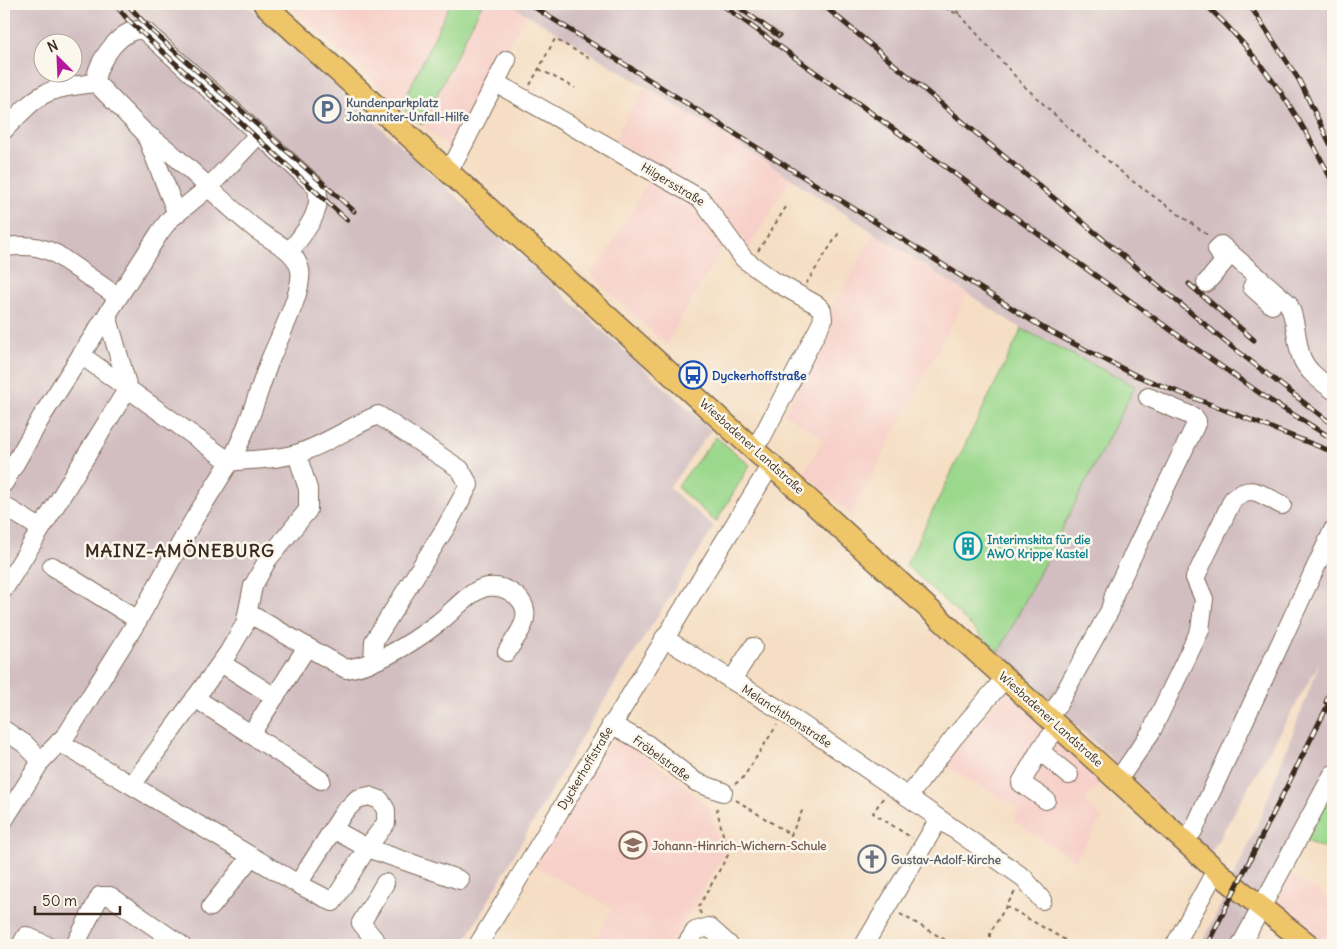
<svg xmlns="http://www.w3.org/2000/svg" width="1337" height="949" font-family="Delius,sans-serif">
<style>
.built{fill:#f7d0c9}
.industrial{fill:#d2bec1;fill-rule:evenodd}
.green{fill:#9bd88d;stroke:#6b8156}
.lines{fill:none;stroke-linecap:round;stroke-linejoin:round}
.minor-casing{stroke:#7c6958;stroke-width:20}
.major-casing{stroke:#7c6958;stroke-width:24}
.path{stroke:#7c6958;stroke-width:2;stroke-dasharray:4 4;stroke-linecap:butt}
.minor{stroke:#fff;stroke-width:18}
.major{stroke:#eec569;stroke-width:21}
.rail-casing{stroke:#3b2a1e;stroke-width:5}
.rail{stroke:#fbf7ec;stroke-width:3;stroke-dasharray:9;stroke-linecap:butt}
.labels{text-anchor:middle;dominant-baseline:central;stroke-width:5;stroke-linejoin:round;paint-order:stroke}
.service-label{font-size:12px;font-weight:bold;fill:#4e5e75;stroke:#fbf7ec;text-anchor:start}
.street-label{font-size:12px;fill:#3b2a1e;stroke:#fbf7ec}
.transit-label{font-size:12px;font-weight:bold;fill:#164399;stroke:#fbf7ec;text-anchor:start}
.culture-label{font-size:12px;font-weight:bold;fill:#0d838f;stroke:#fbf7ec;text-anchor:start}
.education-label{font-size:12px;font-weight:bold;fill:#785e54;stroke:#fbf7ec;text-anchor:start}
.worship-label{font-size:12px;font-weight:bold;fill:#5b616d;stroke:#fbf7ec;text-anchor:start}
.district-label{font-size:18px;font-weight:bold;letter-spacing:1px;fill:#3b2a1e;stroke:#fbf7ec}
</style>
<rect width="100%" height="100%" fill="#fbf7ec"/>
<filter id="ink" filterUnits="userSpaceOnUse"><feTurbulence type="fractalNoise" baseFrequency=".02" numOctaves="2"/><feDisplacementMap in="SourceGraphic" scale="10" xChannelSelector="R" yChannelSelector="G"/><feConvolveMatrix kernelMatrix="1 2 1 2 8 2 1 2 1" color-interpolation-filters="sRGB"/></filter>
<filter id="wash" filterUnits="userSpaceOnUse"><feTurbulence type="fractalNoise" baseFrequency=".0096" numOctaves="4" result="noise"/><feDisplacementMap in="SourceGraphic" scale="20" xChannelSelector="R" yChannelSelector="G"/><feGaussianBlur stdDeviation="1.12" result="paint"/><feColorMatrix in="noise" values="0 0 0 0 0 0 0 0 0 0 0 0 0 0 0 0 0 1.4 0 .05"/><feComposite in="paint" operator="in"/></filter>
<g filter="url(#wash)">
<rect width="100%" height="100%" fill="#f5dec3"/>
<!-- built -->
<g class="built">
<polygon points="288,4 510,4 526,14 452,151"/>
<polygon points="644,87 713,128 791,178 739,265 724,246 720,251 666,345 590,274 605,257 658,165 614,140"/>
<polygon points="874,233 967,294 851,515 804,473 824,438 784,414 834,322 827,318 831,310"/>
<polygon points="1007,689 1106,777 1085,801 1102,818 1075,860 1014,821 1019,809 943,764"/>
<polygon points="619,740 626,743 681,782 710,810 723,856 670,945 593,945 612,908 534,866 609,745"/>
<polygon points="1290,875 1333,900 1333,945 1325,945 1273,905"/>
</g>
<!-- industrial -->
<g class="industrial">
<path d="M4 4H246L711 430 669 488 714 527 585 731 463 945H4ZM42 42H72V72H42Z"/>
<polygon points="510,4 1333,4 1333,757 1283,855 1233,945 1202,945 1256,829 1320,662 1211,853 999,652 1135,386 1022,329 713,128"/>
</g>
<!-- green -->
<g class="green">
<polygon points="450,4 482,4 422,125 401,107"/>
<polygon points="1022,329 1135,386 999,652 906,565"/>
<polygon points="716,437 750,465 716,522 677,487"/>
<polygon points="1333,786 1333,852 1306,841"/>
</g>
</g>
<g filter="url(#ink)">
<g class="lines">
<!-- minor casing -->
<g class="minor-casing">
<g id="minor">
<polyline points="496,83 701,199 744,259 774,281 817,305 822,310 823,320 762,437 753,447"/>
<path d="M4 130C41 92 42 89 96 83"/>
<path d="M145 133C186 161 218 200 257 230 273 243 295 248 300 270 304 290 278 340 270 360 257 394 248 430 230 462"/>
<polyline points="447,169 456,159 507,60"/>
<path d="M177 214 145 133 96 83C93 65 126 20 146 32L316 186C325 210 304 233 290 251"/>
<path d="M4 247C24 245 38 245 56 254L118 297"/>
<path d="M1206 283 1224 262 1217 249 1221 245 1288 303C1297 320 1295 338 1301 356 1306 371 1321 381 1333 390"/>
<polyline points="1252,287 1272,305"/>
<path d="M230 462C252 459 278 460 299 453 327 444 351 426 378 415L460 469 469 485 446 527 374 641 373 662"/>
<polyline points="4,483 42,416 160,232 170,219 208,188 259,134"/>
<polyline points="4,506 40,528"/>
<polyline points="52,566 138,620"/>
<polyline points="4,589 128,388 107,315"/>
<path d="M248 613 346 669C379 664 411 644 438 623 452 613 466 594 483 588 501 582 529 597 525 618 524 629 512 642 507 652"/>
<polyline points="664,638 785,713 908,797 1024,878 1042,900"/>
<polyline points="221,663 275,697"/>
<polyline points="732,680 753,647"/>
<polyline points="195,698 321,780"/>
<polyline points="1047,715 1057,706 1110,610 1115,592 1195,426 1197,421 1194,417 1148,397"/>
<polyline points="611,724 647,744 696,782 723,792"/>
<polyline points="4,730 25,744 41,761"/>
<polyline points="251,734 307,647"/>
<polyline points="59,742 298,884 333,902 367,848 386,823 386,810 380,800 369,796 357,799 344,812 298,884"/>
<polyline points="1040,751 1069,775"/>
<path d="M1118 780 1151 732 1200 630 1204 599 1195 578 1233 499C1252 483 1262 495 1282 505"/>
<polyline points="132,785 228,653 245,624 253,586 268,559 308,510 308,489 297,454"/>
<polyline points="908,797 955,736 1006,677"/>
<polyline points="1046,800 1021,783 1041,748 1059,726"/>
<polyline points="4,820 41,761 67,734 138,620 194,519 230,462 81,355"/>
<polyline points="333,829 367,848 460,880"/>
<polyline points="1184,841 1193,831 1333,530"/>
<polyline points="211,907 251,857"/>
<polyline points="21,945 26,936 46,945"/>
<polyline points="75,945 100,896 110,896 181,945"/>
<polyline points="379,945 361,923 385,883"/>
<polyline points="478,945 772,463"/>
<polyline points="686,945 695,931 709,927 729,945"/>
<polyline points="864,945 939,819"/>
<polyline points="1175,945 1216,870"/>
<polyline points="1241,945 1333,774"/>
</g>
</g>
<!-- major casing -->
<g class="major-casing">
<polyline id="major" points="264,4 1227,880 1309,945"/>
</g>
<!-- path -->
<g class="path">
<polyline points="938,4 961,16 1023,85 1069,128 1131,180 1209,236"/>
<polyline points="952,4 959,14"/>
<polyline points="539,69 575,88"/>
<polyline points="530,85 555,39 589,58"/>
<polyline points="758,251 786,207"/>
<polyline points="806,284 840,231"/>
<polyline points="735,784 743,778 777,725"/>
<polyline points="883,798 873,813 912,838"/>
<polyline points="736,800 791,835 803,809"/>
<polyline points="1006,906 1074,945"/>
<polyline points="701,914 698,908 728,855 717,810 718,807"/>
<polyline points="900,914 954,945"/>
<polyline points="990,945 990,933 1016,890"/>
</g>
<!-- minor -->
<use href="#minor" class="minor"/>
<!-- major -->
<use href="#major" class="major"/>
<!-- rail casing -->
<g class="rail-casing">
<g id="rail">
<polyline points="115,4 128,20 347,220"/>
<polyline points="127,4 150,29 354,211"/>
<polyline points="529,4 1045,329 1137,376 1333,452"/>
<polyline points="721,4 1212,360 1271,401 1333,439"/>
<polyline points="734,4 779,36"/>
<polyline points="822,4 1227,343 1333,425"/>
<path d="M1205 4C1259 54 1301 117 1333 183"/>
<polyline points="1249,4 1299,80 1333,150"/>
<polyline points="1189,284 1254,340"/>
<polyline points="1326,702 1333,683"/>
<polyline points="1207,945 1333,695"/>
</g>
</g>
<!-- rail -->
<use href="#rail" class="rail"/>
</g>
</g>
<!-- icons -->
<defs>
<g id="parking-ring" transform="scale(1.4375)"><circle r="9.5" fill="#fbf7ec" stroke="#5c6f8a" stroke-width="1.5"/><path d="M-3.5-5.5H1a3.5 3.5 0 0 1 0 7H-1V5.5H-3.5ZM-1-3.4V-.6H.8a1.4 1.4 0 0 0 0-2.8Z" fill="#5c6f8a"/></g>
<g id="bus-ring" transform="scale(1.4375)"><circle r="9.5" fill="#fbf7ec" stroke="#1a4fb4" stroke-width="1.5"/><path d="M-5-6H5V4H4V6H2V4H-2V6H-4V4H-5ZM-3.5-4V0h7V-4ZM-3.5 1.2v1.5H-2V1.2ZM2 1.2v1.5H3.5V1.2Z" fill="#1a4fb4"/></g>
<g id="building-ring" transform="scale(1.4375)"><circle r="9.5" fill="#fbf7ec" stroke="#0f9aa8" stroke-width="1.5"/><path d="M-4-6H4V6H1V3H-1V6H-4ZM-2.5-4.3h1.7v1.8h-1.7ZM.8-4.3h1.7v1.8H.8ZM-2.5-1h1.7V.8h-1.7ZM.8-1h1.7V.8H.8Z" fill="#0f9aa8"/></g>
<g id="school-ring" transform="scale(1.4375)"><circle r="9.5" fill="#fbf7ec" stroke="#8d6e63" stroke-width="1.5"/><path d="M0-5L7-2L0 1L-7-2ZM-4 1L0 2.5L4 1V4Q0 6-4 4Z" fill="#8d6e63"/></g>
<g id="church-ring" transform="scale(1.4375)"><circle r="9.5" fill="#fbf7ec" stroke="#6b7280" stroke-width="1.5"/><path d="M-1.2-6h2.4v3.5h3.3v2.4h-3.3V6h-2.4V-.1h-3.3v-2.4h3.3Z" fill="#6b7280"/></g>
</defs>
<g fill-rule="evenodd">
<use href="#parking-ring" x="327" y="109"/>
<use href="#bus-ring" x="693" y="375"/>
<use href="#building-ring" x="968" y="546"/>
<use href="#school-ring" x="633" y="845"/>
<use href="#church-ring" x="872" y="859"/>
</g>
<g class="labels">
<!-- service labels -->
<g class="service-label">
<text x="346" y="102">Kundenparkplatz<tspan x="346" dy="14">Johanniter-Unfall-Hilfe</tspan></text>
</g>
<!-- street labels -->
<g class="street-label">
<text transform="translate(673 184) rotate(31)">Hilgersstraße</text>
<text transform="translate(752 446) rotate(42)">Wiesbadener Landstraße</text>
<text transform="translate(787 716) rotate(33)">Melanchthonstraße</text>
<text transform="translate(1051 719) rotate(42)">Wiesbadener Landstraße</text>
<text transform="translate(662 758) rotate(36)">Fröbelstraße</text>
<text transform="translate(585 768) rotate(-59)">Dyckerhoffstraße</text>
</g>
<!-- transit labels -->
<g class="transit-label">
<text x="712" y="375">Dyckerhoffstraße</text>
</g>
<!-- culture labels -->
<g class="culture-label">
<text x="987" y="539">Interimskita für die<tspan x="987" dy="14">AWO Krippe Kastel</tspan></text>
</g>
<!-- education labels -->
<g class="education-label">
<text x="652" y="845">Johann-Hinrich-Wichern-Schule</text>
</g>
<!-- worship labels -->
<g class="worship-label">
<text x="891" y="859">Gustav-Adolf-Kirche</text>
</g>
<!-- district labels -->
<g class="district-label">
<text x="180" y="550">MAINZ-AMÖNEBURG</text>
</g>
</g>
<!-- margin -->
<rect width="1337" height="949" fill="none" stroke="#fbf7ec" stroke-width="20"/>
<!-- north arrow -->
<g transform="translate(58 58) rotate(336)"><circle r="24" fill="#fbf7ec" stroke="#aea59a"/>
<path d="M0-4L9 19L0 12L-9 19Z" fill="#b5179e"/>
<text y="-8" font-size="14" font-weight="bold" text-anchor="middle" fill="#3b2a1e">N</text>
</g>
<!-- scale -->
<path d="M35 906v8h85v-8" fill="none" stroke="#3b2a1e" stroke-width="2.5"/>
<text x="42" y="906" font-size="15" fill="#3b2a1e" stroke="#fbf7ec" stroke-width="4" paint-order="stroke">50 m</text>
</svg>
